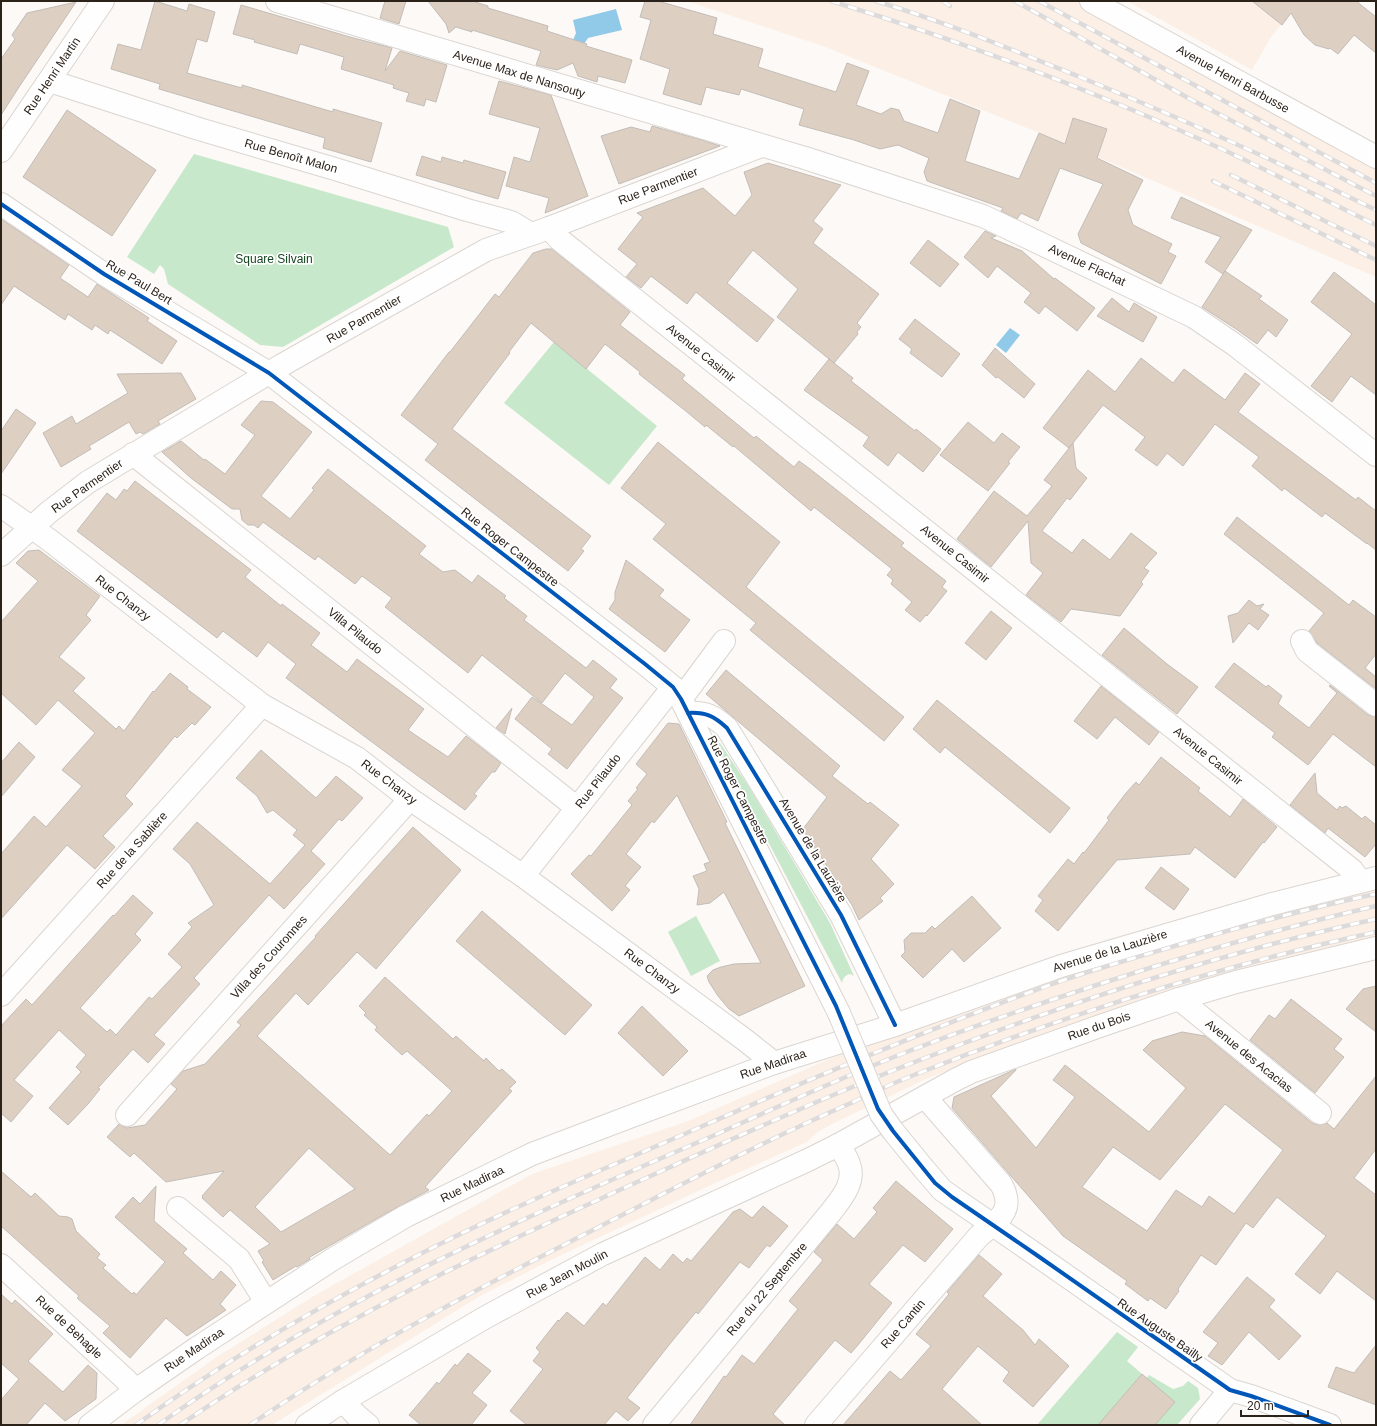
<svg xmlns="http://www.w3.org/2000/svg" width="1377" height="1426" font-family="Helvetica,sans-serif">
<style>
.built{fill:#fcf0e6}
.green{fill:#c7e8ca}
.water{fill:#91c9e9}
.building{fill:#ddcfc2;stroke:#c3bdb8;fill-rule:evenodd}
.lines{fill:none;stroke-linecap:round;stroke-linejoin:round}
.minor-casing{stroke:#dad5d0;stroke-width:24}
.minor{stroke:#fffefe;stroke-width:22}
.rail-casing{stroke:#dcdada;stroke-width:4.5}
.rail{stroke:#fff;stroke-width:3;stroke-dasharray:9;stroke-linecap:butt}
.minor-bridge-casing{stroke:#dad5d0;stroke-width:24;stroke-linecap:butt}
.minor-bridge{stroke:#fffefe;stroke-width:22}
.cycleway-casing{stroke:#fff;stroke-width:6}
.cycleway{stroke:#0057b8;stroke-width:4}
.labels{text-anchor:middle;dominant-baseline:central;stroke-width:3.5;stroke-linejoin:round;paint-order:stroke}
.street-label{font-size:12px;fill:#2b221a;stroke:#fff}
.park-label{font-size:12px;fill:#144521;stroke:#fff}
</style>
<rect width="100%" height="100%" fill="#fcf9f6"/>
<!-- built -->
<g class="built">
<polygon points="686,1 1076,1 1376,168 1376,277 1070,145 820,45"/>
<polygon points="1127,1 1301,1 1271,37 1252,70"/>
<polygon points="1376,886 1376,941 1142,1001 1014,1045 926,1079 834,1123 818,1132 807,1142 724,1179 555,1258 480,1296 272,1425 121,1425 215,1358 317,1294 532,1174 688,1121 827,1060 896,1033 1065,973"/>
</g>
<!-- green -->
<g class="green">
<polygon points="194,154 448,227 454,247 283,347 260,345 168,284 164,269 160,265 154,274 127,257"/>
<polygon points="554,342 657,426 609,485 504,403"/>
<path d="M720 743 749 787 830 923 854 976 850 974C845 975 843 978 842 983L717 744Z"/>
<polygon points="696,916 720,961 691,976 668,932"/>
<polygon points="1117,1332 1138,1347 1127,1361 1142,1374 1101,1422 1099,1425 1037,1425"/>
<polygon points="1149,1375 1173,1389 1183,1386 1188,1381 1198,1388 1200,1399 1177,1425 1155,1425 1174,1403 1147,1378"/>
</g>
<!-- water -->
<g class="water">
<polygon points="616,9 622,30 588,38 584,44 573,40 576,33 573,20"/>
<polygon points="1010,328 1020,335 1006,353 996,345"/>
</g>
<!-- building -->
<g class="building">
<polygon points="155,1 187,11 189,4 215,12 207,42 197,39 187,73 242,88 242,85 333,112 333,109 382,123 371,162 323,148 325,138 159,89 160,84 111,69 118,44 141,50"/>
<polygon points="385,1 406,1 399,24 380,18"/>
<polygon points="428,1 472,1 488,6 488,8 548,26 547,31 587,44 586,46 632,60 625,83 598,76 597,82 578,76 573,63 557,70 536,65 541,51 472,30 472,32 456,27 449,33 446,24"/>
<polygon points="645,1 658,1 717,18 713,34 763,49 758,67 811,84 836,92 847,63 869,71 856,105 881,114 891,108 899,110 904,121 938,133 950,99 980,111 965,161 1019,179 1039,133 1065,144 1073,118 1107,129 1097,158 1143,180 1128,210 1133,225 1172,244 1168,252 1176,256 1161,284 1081,243 1078,234 1103,184 1060,168 1038,221 1021,213 1017,219 1001,211 1003,208 927,181 924,172 929,158 898,145 880,149 854,140 799,125 804,109 741,89 739,95 706,87 701,105 663,94 670,69 640,59 651,20 640,17"/>
<polygon points="1252,1 1356,1 1376,17 1376,53 1354,35 1338,54 1330,48 1329,49 1315,45 1304,35 1291,13 1282,25"/>
<polygon points="76,2 19,87 1,115 1,59 15,39 12,35 27,13"/>
<polygon points="241,5 350,37 392,48 385,71 400,51 447,65 436,102 426,99 424,106 406,101 409,93 393,88 394,85 341,69 344,57 300,44 297,54 254,42 255,40 233,34"/>
<polygon points="499,81 551,95 588,196 545,213 549,198 506,186 514,157 530,162 540,128 489,114"/>
<polygon points="67,110 156,170 112,236 23,177"/>
<polygon points="652,126 702,140 720,146 619,184 601,136 631,127 650,132"/>
<polygon points="422,156 441,162 442,157 463,163 464,160 506,172 498,199 416,175"/>
<polygon points="768,163 841,185 813,221 823,229 813,243 879,294 857,323 861,327 857,332 858,334 834,363 777,317 798,289 753,250 727,283 774,320 757,342 696,292 687,304 651,276 641,288 626,277 637,264 618,249 643,217 637,213 703,188 735,216 752,195 744,172"/>
<polygon points="1181,197 1252,230 1223,274 1205,262 1221,237 1171,218"/>
<polygon points="1,219 69,265 60,278 88,297 97,284 149,318 147,321 177,341 162,364 110,330 108,334 95,325 92,330 68,314 65,320 14,286 1,305"/>
<polygon points="985,231 996,236 991,238 1022,251 1054,279 1055,278 1095,308 1077,331 1045,306 1039,314 1024,302 1031,293 997,266 988,278 964,257"/>
<polygon points="928,240 959,264 940,287 910,263"/>
<polygon points="546,249 552,249 630,312 620,325 685,375 682,379 754,438 756,436 794,467 799,461 810,469 904,543 901,546 946,581 942,587 947,591 927,616 926,615 920,622 905,610 912,602 891,584 893,580 887,575 892,569 814,507 811,511 734,446 733,447 706,425 705,427 687,412 639,374 640,372 605,344 586,369 531,323 509,352 510,353 452,429 591,536 581,549 584,551 568,571 425,460 438,444 401,415 449,352 450,352 495,294 499,297 533,253"/>
<polygon points="1225,271 1262,296 1259,299 1288,320 1276,337 1268,330 1257,344 1236,329 1202,307"/>
<polygon points="1334,272 1376,305 1376,395 1351,376 1332,402 1311,386 1352,334 1311,302"/>
<polygon points="1112,298 1129,312 1134,303 1157,317 1143,342 1097,316"/>
<polygon points="915,319 960,354 942,377 910,353 912,349 899,339"/>
<polygon points="995,348 1035,384 1024,398 998,377 996,378 982,365"/>
<polygon points="1141,358 1173,383 1184,369 1225,400 1245,373 1260,384 1238,412 1356,500 1358,497 1376,511 1376,550 1367,543 1367,544 1325,513 1322,517 1284,488 1282,491 1252,466 1259,457 1215,424 1183,466 1167,453 1157,466 1135,450 1145,437 1103,405 1069,448 1043,428 1088,370 1115,392"/>
<polygon points="829,359 853,378 851,381 915,431 916,429 941,449 923,472 898,452 888,466 863,446 869,437 804,390"/>
<polygon points="181,373 196,399 158,421 160,424 143,434 140,432 136,434 129,422 89,446 91,449 61,467 43,433 72,416 76,424 128,393 117,374"/>
<polygon points="261,401 273,402 312,432 261,496 290,519 314,490 312,488 328,469 426,546 419,554 443,572 455,570 472,583 478,575 506,596 504,598 527,616 524,620 586,668 593,660 617,679 610,688 623,698 567,769 548,754 552,749 515,719 532,697 572,725 594,697 565,673 542,703 482,655 468,673 385,607 392,598 362,576 355,584 318,556 315,560 263,522 258,528 254,525 248,525 242,520 240,509 232,509 191,478 162,452 181,441 204,460 205,459 225,474 255,435 241,425"/>
<polygon points="16,409 36,423 1,474 1,431"/>
<polygon points="968,422 994,443 1002,433 1020,447 1008,462 1010,463 988,491 940,455"/>
<polygon points="658,442 780,542 746,587 904,717 884,741 750,630 756,623 653,539 666,524 621,488"/>
<polygon points="1073,443 1076,468 1087,478 1070,500 1067,498 1042,531 1072,553 1083,539 1110,560 1131,533 1157,553 1144,568 1149,571 1141,582 1143,584 1120,616 1071,609 1061,622 1026,595 1043,573 1031,563 1028,521 991,567 957,539 994,491 1027,516 1052,486 1044,480"/>
<polygon points="135,481 251,570 245,577 281,606 282,604 320,633 311,645 347,672 357,659 424,709 408,730 448,757 466,736 501,763 495,772 492,772 474,794 477,796 465,810 407,768 286,678 296,664 268,642 257,657 223,631 217,638 77,531 107,493 116,500 124,489 127,491"/>
<polygon points="1237,517 1349,605 1353,600 1376,617 1376,654 1365,668 1376,677 1376,689 1317,643 1309,631 1324,613 1224,534"/>
<polygon points="39,550 100,596 86,615 91,620 59,657 85,678 73,691 116,729 119,726 124,731 153,691 154,692 170,673 188,687 187,689 211,707 195,725 192,723 177,738 175,736 125,796 133,804 103,836 115,847 95,869 67,845 1,919 1,854 34,816 46,827 82,786 62,770 95,733 58,700 36,725 1,693 1,622 38,581 16,563 28,551"/>
<polygon points="626,560 664,590 659,596 690,620 665,652 609,609 615,600 615,592"/>
<polygon points="1249,600 1257,606 1264,604 1260,609 1269,615 1258,630 1249,623 1233,643 1228,616 1238,613"/>
<polygon points="991,611 1012,628 986,660 965,643"/>
<polygon points="1124,628 1167,664 1198,687 1177,714 1102,655"/>
<polygon points="1234,663 1266,687 1268,685 1282,696 1278,704 1309,728 1337,693 1329,686 1330,685 1368,715 1376,717 1376,767 1333,734 1308,765 1272,737 1275,733 1215,687"/>
<polygon points="726,670 840,766 832,776 868,804 870,802 899,825 871,859 894,884 880,898 883,901 859,920 852,905 803,829 827,797 706,694"/>
<polygon points="1101,686 1159,732 1149,745 1115,717 1097,739 1074,721"/>
<polygon points="937,700 1070,808 1050,833 945,747 940,753 913,729"/>
<polygon points="512,708 505,734 496,728"/>
<polygon points="668,723 679,724 727,822 725,823 805,986 739,1016 729,1009 718,996 709,982 707,976 713,970 721,967 734,964 761,963 724,892 710,903 697,905 699,889 693,876 707,871 704,864 710,862 677,795 654,823 652,821 626,854 641,867 625,886 630,890 612,911 571,874 589,855 591,856 632,805 628,801 638,789 636,788 647,774 636,764"/>
<polygon points="19,742 35,757 1,797 1,763"/>
<polygon points="261,750 316,798 336,776 363,798 342,821 339,819 311,851 325,864 284,909 269,895 194,978 200,984 154,1035 165,1044 148,1063 133,1049 98,1088 100,1089 88,1104 68,1125 49,1108 81,1072 76,1067 86,1055 59,1030 14,1080 33,1096 11,1122 1,1113 1,1026 26,999 32,1005 113,915 114,916 133,895 153,913 135,934 141,940 80,1008 107,1032 110,1029 116,1035 149,997 152,999 182,967 168,954 192,927 188,923 214,905 190,864 173,849 197,822 270,884 305,845 293,835 297,830 273,810 267,813 257,796 236,778"/>
<polygon points="1161,757 1200,788 1198,791 1230,817 1243,799 1277,827 1264,843 1263,842 1235,878 1195,847 1190,854 1117,860 1058,931 1035,911 1043,900 1038,896 1068,859 1074,864 1083,852 1084,853 1109,820 1107,818 1126,793 1136,782 1139,785"/>
<polygon points="1315,773 1317,793 1337,810 1340,806 1342,808 1346,806 1362,819 1365,816 1376,825 1376,844 1365,857 1328,828 1325,833 1290,805"/>
<path d="M413 827 461 870 376 969 357 952 308 1005 296 993 257 1036 390 1155 427 1114 429 1116 452 1091 407 1051 402 1055 375 1030 377 1027 364 1015 366 1013 359 1006 385 977 453 1039 456 1036 484 1061 486 1058 499 1071 502 1069 516 1082 509 1089 512 1091 425 1187 429 1190 383 1215 310 1257 309 1258 310 1259 297 1267 296 1266 273 1280 262 1262 264 1261 258 1251 270 1244 230 1210 223 1217 202 1198 203 1197 202 1196 224 1171 166 1182 134 1153 130 1157 107 1137 119 1124 127 1128 145 1125 177 1089 171 1084 183 1071 205 1064 241 1025 237 1022 316 937 315 936ZM309 1148 355 1189 281 1232 255 1207Z"/>
<polygon points="1161,867 1189,889 1174,910 1145,888"/>
<polygon points="972,896 1001,928 964,962 952,949 923,978 901,956 905,952 904,940 911,933 925,933 932,926 935,929"/>
<polygon points="482,911 592,1005 565,1035 456,941"/>
<polygon points="1376,986 1376,1032 1346,1009 1363,989"/>
<polygon points="1291,999 1342,1039 1334,1049 1344,1057 1315,1093 1250,1040 1269,1015 1275,1019"/>
<polygon points="642,1006 688,1051 663,1076 618,1033"/>
<path d="M1182 1032 1205 1036 1312 1123 1318 1125 1327 1123 1334 1129 1376 1076V1149L1354 1178 1376 1195V1301L1337 1271 1320 1294 1295 1274 1326 1236 1277 1197 1253 1228 1246 1223 1216 1265 1201 1255 1178 1289 1179 1291 1166 1309 1150 1298 1148 1301 1125 1284 1127 1281 1063 1236 952 1108 954 1097 1016 1069V1070L991 1096 1036 1148 1075 1097 1053 1080 1065 1065 1149 1132 1186 1088 1143 1050 1152 1041ZM1225 1104 1283 1150 1234 1214 1209 1196 1202 1207 1176 1190 1147 1231 1082 1187 1113 1147 1160 1180Z"/>
<polygon points="1,1171 31,1197 35,1193 59,1216 68,1217 72,1219 76,1231 100,1254 97,1258 106,1265 103,1268 132,1294 134,1292 136,1295 165,1262 115,1217 133,1197 140,1204 156,1186 154,1221 187,1249 183,1253 213,1280 221,1271 236,1285 220,1304 226,1310 187,1336 166,1318 130,1358 103,1333 110,1326 77,1298 79,1296 1,1226"/>
<polygon points="896,1181 953,1229 925,1262 903,1245 869,1284 892,1303 858,1345 851,1353 835,1340 773,1414 785,1425 690,1425 724,1376 726,1377 742,1355 754,1364 798,1309 789,1301 823,1260 814,1252 837,1224 854,1239 877,1212 873,1208"/>
<polygon points="763,1206 788,1226 770,1247 767,1245 749,1268 740,1262 698,1314 696,1312 669,1345 627,1398 640,1408 628,1421 616,1411 604,1425 527,1425 510,1411 543,1369 533,1361 540,1352 536,1348 558,1320 559,1321 567,1312 584,1326 603,1303 606,1306 645,1257 660,1270 673,1254 683,1263 687,1258 691,1261 733,1212 740,1209 752,1218"/>
<polygon points="979,1255 1002,1274 983,1296 1023,1330 1035,1345 1039,1339 1069,1366 1033,1407 1003,1381 1009,1372 978,1346 942,1389 982,1425 843,1425 890,1371 901,1380 931,1346 916,1334 949,1294 947,1292"/>
<polygon points="1247,1277 1275,1300 1269,1307 1301,1336 1279,1360 1249,1332 1222,1365 1208,1356 1218,1343 1203,1332"/>
<polygon points="1,1294 12,1304 15,1300 53,1334 28,1361 63,1392 88,1365 97,1373 96,1399 65,1421 45,1403 26,1425 1,1425 1,1400 19,1379 1,1363"/>
<polygon points="1376,1345 1376,1405 1328,1387 1336,1367 1354,1373"/>
<polygon points="468,1353 491,1371 472,1393 487,1405 471,1425 421,1425 409,1415 437,1382 439,1384 455,1364 457,1366"/>
<polygon points="1142,1374 1175,1402 1155,1425 1098,1425"/>
</g>
<g class="lines">
<!-- minor casing -->
<g class="minor-casing">
<g id="minor">
<polyline points="277,1 805,158 983,216 1194,317 1235,345 1376,455"/>
<polyline points="1091,1 1376,157"/>
<polyline points="50,81 199,129 335,169 467,210 511,222 531,234"/>
<polyline points="1,151 103,1"/>
<polyline points="1,204 104,274 269,373 645,664 673,687 681,699 839,1013"/>
<polyline points="549,228 560,240 1352,870 1360,881"/>
<polyline points="133,454 577,808"/>
<polyline points="1,506 48,539 262,705 357,758 410,799 523,876 745,1040 774,1063"/>
<polyline points="1,555 49,512 88,482 282,365 486,250 549,228 761,146"/>
<polyline points="1302,641 1307,651 1376,705"/>
<polyline points="681,699 724,641"/>
<path d="M688 713C706 712 714 716 727 728L841 915 895 1025"/>
<polyline points="523,876 673,687"/>
<polyline points="1,995 262,705"/>
<polyline points="1179,999 1320,1113"/>
<polyline points="127,1115 410,799"/>
<polyline points="924,1169 942,1190 952,1197 1038,1256 1230,1390 1251,1396 1330,1425"/>
<polyline points="178,1208 239,1259 266,1302"/>
<polyline points="1,1265 124,1378 136,1390"/>
<polyline points="343,1401 356,1415 368,1425"/>
<polyline points="90,1425 136,1390 197,1348 333,1259 406,1216 532,1154 632,1116 774,1063 895,1025 1061,966 1272,904 1376,878"/>
<polyline points="307,1425 343,1401 486,1317 603,1254 808,1160 838,1145 955,1080 971,1072 1103,1025 1179,999 1236,982 1376,948"/>
<path d="M654 1425 831 1212C841 1199 856 1182 849 1164 847 1157 842 1151 838 1145"/>
<path d="M816 1425 979 1236C998 1220 1016 1211 1001 1184L925 1097"/>
<polyline points="1201,1425 1230,1390"/>
</g>
</g>
<!-- minor -->
<use href="#minor" class="minor"/>
<!-- rail casing -->
<g class="rail-casing">
<g id="rail">
<path d="M831 1C961 41 1089 89 1213 145 1268 170 1322 199 1376 225"/>
<path d="M876 1C945 22 1013 50 1080 77 1180 118 1279 162 1376 210"/>
<polyline points="943,1 950,6"/>
<polyline points="1015,1 1190,99 1376,196"/>
<polyline points="1039,1 1376,183"/>
<polyline points="1231,175 1376,246"/>
<polyline points="1213,181 1376,260"/>
<path d="M136 1425C230 1357 331 1299 434 1247 517 1205 604 1169 689 1132 812 1078 935 1026 1061 981 1102 967 1144 955 1185 943 1248 925 1312 907 1376 894"/>
<path d="M158 1425C327 1304 517 1220 708 1138 773 1109 838 1079 904 1053 971 1027 1038 1004 1106 982 1195 953 1285 927 1376 906"/>
<path d="M180 1425C329 1323 491 1248 655 1174 738 1136 822 1098 907 1065 1060 1005 1216 954 1376 919"/>
<path d="M250 1425C359 1350 477 1289 595 1229 680 1185 764 1141 851 1103 872 1093 893 1083 914 1075 1063 1016 1219 966 1376 932"/>
</g>
</g>
<!-- rail -->
<use href="#rail" class="rail"/>
<!-- minor-bridge casing -->
<g class="minor-bridge-casing">
<polyline id="minor-bridge" points="839,1013 881,1114 893,1131 924,1169"/>
</g>
<!-- minor-bridge -->
<use href="#minor-bridge" class="minor-bridge"/>
<!-- cycleway casing -->
<g class="cycleway-casing">
<g id="cycleway">
<polyline points="1,204 104,274 269,373 645,664 673,687 681,699 836,1006 878,1109 893,1131 935,1183 952,1197 1038,1256 1230,1390 1251,1396 1330,1425"/>
<path d="M688 713C706 712 714 716 727 728L841 915 895 1025"/>
</g>
</g>
<!-- cycleway -->
<use href="#cycleway" class="cycleway"/>
</g>
<g class="labels">
<!-- street labels -->
<g class="street-label">
<text transform="translate(519 74) rotate(17)">Avenue Max de Nansouty</text>
<text transform="translate(52 76) rotate(-56)">Rue Henri Martin</text>
<text transform="translate(1233 79) rotate(29)">Avenue Henri Barbusse</text>
<text transform="translate(291 156) rotate(16)">Rue Benoît Malon</text>
<text transform="translate(658 186) rotate(-21)">Rue Parmentier</text>
<text transform="translate(1087 265) rotate(25)">Avenue Flachat</text>
<text transform="translate(139 282) rotate(31)">Rue Paul Bert</text>
<text transform="translate(364 319) rotate(-30)">Rue Parmentier</text>
<text transform="translate(701 353) rotate(39)">Avenue Casimir</text>
<text transform="translate(87 486) rotate(-35)">Rue Parmentier</text>
<text transform="translate(510 547) rotate(38)">Rue Roger Campestre</text>
<text transform="translate(955 554) rotate(39)">Avenue Casimir</text>
<text transform="translate(123 598) rotate(38)">Rue Chanzy</text>
<text transform="translate(355 631) rotate(39)">Villa Pilaudo</text>
<text transform="translate(1208 756) rotate(39)">Avenue Casimir</text>
<text transform="translate(598 781) rotate(-52)">Rue Pilaudo</text>
<text transform="translate(389 782) rotate(37)">Rue Chanzy</text>
<text transform="translate(738 790) rotate(63)">Rue Roger Campestre</text>
<text transform="translate(132 850) rotate(-48)">Rue de la Sablière</text>
<text transform="translate(813 850) rotate(59)">Avenue de la Lauzière</text>
<text transform="translate(1110 951) rotate(-17)">Avenue de la Lauzière</text>
<text transform="translate(269 957) rotate(-48)">Villa des Couronnes</text>
<text transform="translate(652 971) rotate(37)">Rue Chanzy</text>
<text transform="translate(1099 1026) rotate(-19)">Rue du Bois</text>
<text transform="translate(1249 1056) rotate(39)">Avenue des Acacias</text>
<text transform="translate(773 1064) rotate(-19)">Rue Madiraa</text>
<text transform="translate(472 1184) rotate(-26)">Rue Madiraa</text>
<text transform="translate(567 1274) rotate(-28)">Rue Jean Moulin</text>
<text transform="translate(767 1289) rotate(-50)">Rue du 22 Septembre</text>
<text transform="translate(903 1324) rotate(-49)">Rue Cantin</text>
<text transform="translate(69 1327) rotate(43)">Rue de Behagle</text>
<text transform="translate(1160 1330) rotate(35)">Rue Auguste Bailly</text>
<text transform="translate(194 1350) rotate(-34)">Rue Madiraa</text>
</g>
<!-- park labels -->
<g class="park-label">
<text x="274" y="259">Square Silvain</text>
</g>
</g>
<!-- border -->
<rect width="1377" height="1426" fill="none" stroke="#2b221a" stroke-width="4"/>
<!-- scale -->
<path d="M1241 1410v6h67v-6" fill="none" stroke="#2b221a" stroke-width="2"/>
<text x="1247" y="1410" font-size="12" fill="#2b221a" stroke="#ffffff" stroke-width="3" paint-order="stroke">20 m</text>
</svg>
